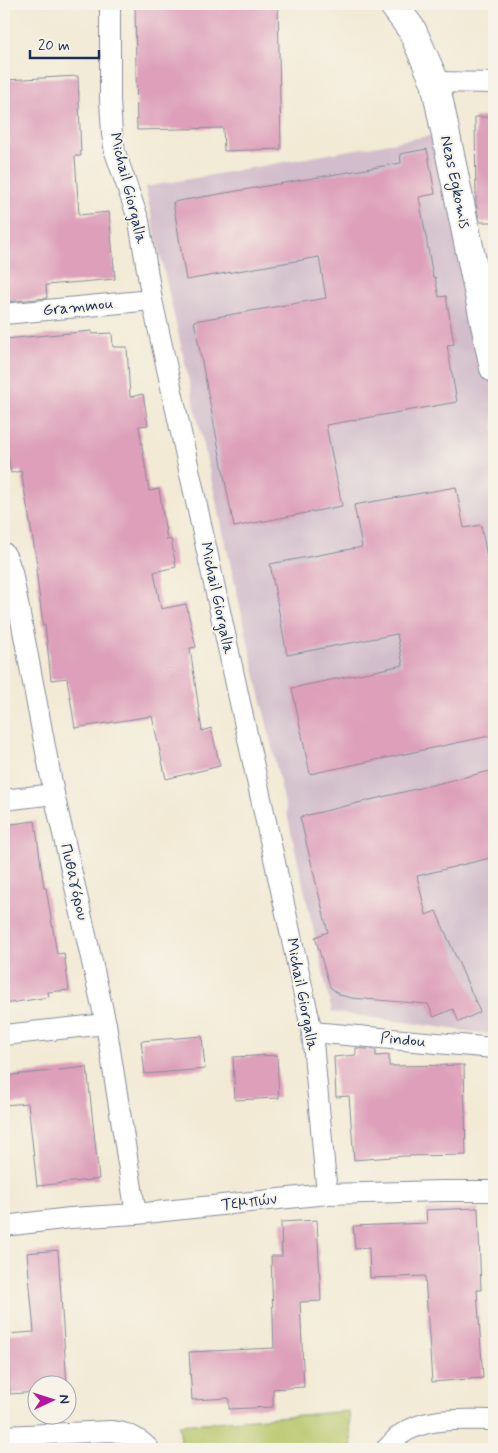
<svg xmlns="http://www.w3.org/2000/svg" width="498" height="1453" font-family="Mynerve,sans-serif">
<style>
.industrial{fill:#d1bdcb}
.green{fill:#b7c669;stroke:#697a64}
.building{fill:#dd9fb9}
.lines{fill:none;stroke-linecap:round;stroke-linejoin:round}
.street-casing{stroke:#868c9a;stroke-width:22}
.secondary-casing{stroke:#868c9a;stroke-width:30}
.street{stroke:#fff;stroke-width:20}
.secondary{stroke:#fff;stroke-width:28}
.labels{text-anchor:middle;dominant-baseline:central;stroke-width:4;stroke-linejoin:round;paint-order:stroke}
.street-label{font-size:16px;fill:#1b2f5e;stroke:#f7f3e8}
</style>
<rect width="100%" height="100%" fill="#f7f3e8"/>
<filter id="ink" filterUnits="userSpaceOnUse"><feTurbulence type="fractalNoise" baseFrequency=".02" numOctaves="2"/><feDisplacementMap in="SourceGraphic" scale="10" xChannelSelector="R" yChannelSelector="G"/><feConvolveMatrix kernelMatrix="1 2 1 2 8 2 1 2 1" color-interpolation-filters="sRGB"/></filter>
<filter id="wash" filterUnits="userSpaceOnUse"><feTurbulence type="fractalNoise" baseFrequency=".0096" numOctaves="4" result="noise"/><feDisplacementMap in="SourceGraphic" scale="20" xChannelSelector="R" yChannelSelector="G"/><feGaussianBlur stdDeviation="1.12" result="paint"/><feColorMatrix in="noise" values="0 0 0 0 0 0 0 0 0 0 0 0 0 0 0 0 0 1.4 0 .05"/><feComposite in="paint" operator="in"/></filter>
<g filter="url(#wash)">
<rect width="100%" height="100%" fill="#f2ead5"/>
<!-- industrial -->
<polygon class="industrial" points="434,135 494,387 494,1035 332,1012 145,187"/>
<!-- green -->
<polygon class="green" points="349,1411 352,1449 182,1449 179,1425"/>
<g id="blocks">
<!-- building -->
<g class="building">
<polygon points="135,4 278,4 281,149 224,151 223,128 137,130"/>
<polygon points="78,76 81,156 75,156 79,215 109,212 115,279 46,285 47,298 5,302 4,98 6,98 5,80"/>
<polygon points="475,117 494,117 494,222 480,222 476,204"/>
<polygon points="427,149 435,194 419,197 433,277 435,277 439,297 446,296 454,344 447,345 457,402 326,425 342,506 234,527 194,321 326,298 319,257 186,280 173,202 401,163 400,154"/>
<polygon points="92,331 92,334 112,333 113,347 127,347 130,397 143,394 148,425 139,426 149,491 159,489 167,540 171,539 176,567 154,572 161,609 186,604 196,647 190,648 202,731 211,728 220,766 166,779 152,716 75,728 67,678 51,680 45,625 43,626 36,569 38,569 21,471 11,473 4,430 4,339"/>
<polygon points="456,487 464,528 481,525 494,595 494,735 310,774 292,688 403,665 397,634 287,655 270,564 362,547 354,505"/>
<polygon points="494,770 494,857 417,876 426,915 436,911 480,1012 459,1022 453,1009 434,1017 428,1004 352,998 340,995 330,987 315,937 328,932 300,817"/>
<polygon points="35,821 44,888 46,888 57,954 64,953 69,990 48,992 49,997 4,1004 4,825"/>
<polygon points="202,1036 205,1069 145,1074 141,1041"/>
<polygon points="356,1048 376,1050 376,1056 389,1055 389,1066 464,1065 466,1155 404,1156 354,1160 349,1096 336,1097 334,1057 356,1055"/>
<polygon points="277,1055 279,1098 235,1100 233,1057"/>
<polygon points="87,1067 99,1179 37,1186 28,1103 4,1105 4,1076"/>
<polygon points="478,1208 481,1290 477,1290 483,1378 432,1382 425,1276 370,1278 369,1248 355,1249 353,1226 427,1223 426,1210"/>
<polygon points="317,1220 321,1301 300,1302 304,1387 273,1389 273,1407 229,1409 229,1398 192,1400 189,1352 274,1348 271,1256 282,1256 281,1222"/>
<polygon points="58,1250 67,1386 38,1386 38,1392 10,1394 7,1334 34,1332 27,1253"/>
</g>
</g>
</g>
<g filter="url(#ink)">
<use href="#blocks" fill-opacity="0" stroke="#868c9a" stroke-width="1"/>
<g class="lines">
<!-- street casing -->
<g class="street-casing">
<g id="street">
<polyline points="110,4 110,100 112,134 115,152 139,221 152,300 312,1032 327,1194"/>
<polyline points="435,82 494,83"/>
<polyline points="4,314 152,300"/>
<polyline points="4,553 7,558 12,572 54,794 106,1024 136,1214"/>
<polyline points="4,800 54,794"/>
<polyline points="312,1032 494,1048"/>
<polyline points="4,1035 106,1024"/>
<polyline points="4,1226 70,1218 136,1214 327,1194 442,1191 494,1191"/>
<path d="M4 1436 111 1431C126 1432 138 1437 149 1449"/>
<path d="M386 1449C391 1445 395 1439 400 1435 427 1416 463 1420 494 1420"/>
</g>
</g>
<!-- secondary casing -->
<g class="secondary-casing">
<polyline id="secondary" points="393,4 412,30 435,82 494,368"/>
</g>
<!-- street -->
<use href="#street" class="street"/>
<!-- secondary -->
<use href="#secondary" class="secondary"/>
</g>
</g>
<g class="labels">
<!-- street labels -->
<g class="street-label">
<text transform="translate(455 182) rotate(78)">Neas Egkomis</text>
<text transform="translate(128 188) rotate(76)">Michail Giorgalla</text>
<text transform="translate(78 307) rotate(-6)">Grammou</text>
<text transform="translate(217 598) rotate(78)">Michail Giorgalla</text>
<text transform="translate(74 882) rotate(77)">Πυθαγόρου</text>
<text transform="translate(302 994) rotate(79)">Michail Giorgalla</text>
<text transform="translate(403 1040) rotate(5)">Pindou</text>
<text transform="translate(249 1202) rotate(-6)">Τεμπών</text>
</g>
</g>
<!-- margin -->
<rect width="498" height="1453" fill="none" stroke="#f7f3e8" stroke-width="20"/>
<!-- north arrow -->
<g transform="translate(52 1400) rotate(86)"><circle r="24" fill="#f7f3e8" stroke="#9fa5b1"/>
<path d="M0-4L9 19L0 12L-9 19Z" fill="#b5179e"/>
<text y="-8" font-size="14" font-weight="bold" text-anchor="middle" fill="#1b2f5e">N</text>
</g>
<!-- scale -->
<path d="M30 50v8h69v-8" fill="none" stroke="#1b2f5e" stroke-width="2.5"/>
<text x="38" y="50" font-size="15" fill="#1b2f5e" stroke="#f7f3e8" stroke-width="4" paint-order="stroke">20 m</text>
</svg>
